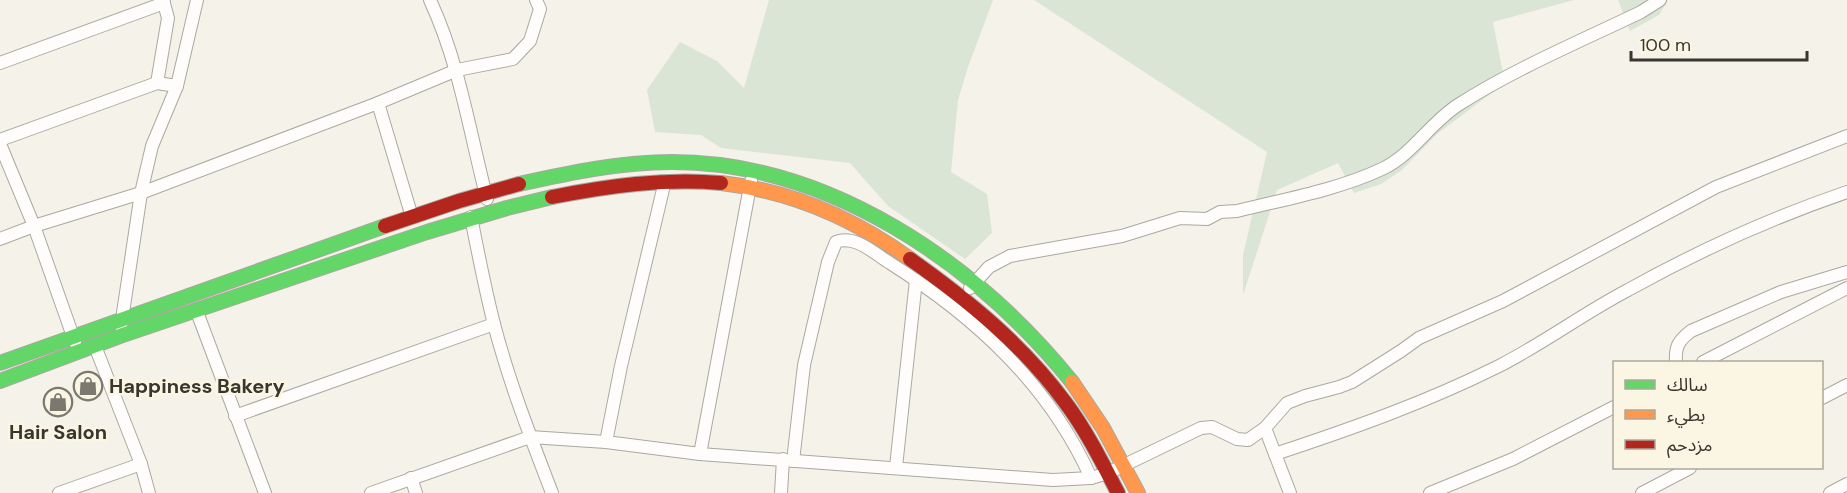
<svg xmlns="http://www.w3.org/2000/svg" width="1847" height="493" font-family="'DM Sans','Noto Sans Arabic',sans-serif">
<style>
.green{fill:#dae5d6}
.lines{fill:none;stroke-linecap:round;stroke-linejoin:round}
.street-casing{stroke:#aaa8a0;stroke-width:14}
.fast-casing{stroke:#aaa8a0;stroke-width:16}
.slow-casing{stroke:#aaa8a0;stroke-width:16}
.jam-casing{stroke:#aaa8a0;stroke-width:16}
.street{stroke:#fefdfc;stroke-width:12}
.fast{stroke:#63d668;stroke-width:14}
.slow{stroke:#ff974d;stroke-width:14}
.jam{stroke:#b3261e;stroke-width:14}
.labels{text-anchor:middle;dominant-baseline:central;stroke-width:5;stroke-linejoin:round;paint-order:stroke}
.poi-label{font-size:20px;font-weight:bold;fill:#38362e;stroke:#fbf6e3;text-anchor:start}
</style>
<rect width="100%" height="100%" fill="#f5f2e9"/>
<!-- green -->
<g class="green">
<polygon points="769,0 993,0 968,67 958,100 951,172 987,194 992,233 965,259 888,206 850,163 721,148 701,135 655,132 647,90 680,42 717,61 744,88"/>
<polygon points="1034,0 1574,0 1493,22 1505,83 1437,134 1402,170 1381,184 1354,193 1338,163 1277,190 1243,295 1243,255 1267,152"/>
<polygon points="1618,0 1668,0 1659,15 1630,31"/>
</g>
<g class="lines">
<!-- street casing -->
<g class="street-casing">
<g id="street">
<path d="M430 0C460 65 469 130 487 199"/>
<polyline points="0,63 164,3"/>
<polyline points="157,83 168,18 163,0"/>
<polyline points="378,103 412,217"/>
<polyline points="0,140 157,83 177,86"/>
<polyline points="0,144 34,226 75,342"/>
<path d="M471 217C478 253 485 289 494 324 509 382 531 438 552 493"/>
<polyline points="0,239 34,226 141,193 378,103 457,70 513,59 530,41 540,9 536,0"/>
<path d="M970 288 989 267 1010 256 1122 236 1180 218 1207 219 1220 212 1237 211C1285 199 1337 190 1382 169 1412 155 1430 123 1458 105 1514 69 1581 41 1641 12L1660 0"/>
<polyline points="197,312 265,493"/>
<polyline points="121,326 141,193 152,146 177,86 197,0"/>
<polyline points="95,346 141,464 149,493"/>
<path d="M1676 362C1675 347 1678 341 1691 331L1781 292 1847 272"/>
<polyline points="1703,362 1847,288"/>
<polyline points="1822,398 1847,385"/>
<polyline points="235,416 494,324"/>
<polyline points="1265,428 1290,493"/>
<polyline points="606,442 621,366 665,181"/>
<polyline points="700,454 751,181"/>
<path d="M1275 454C1351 429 1427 402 1499 366 1544 343 1584 313 1628 290 1698 251 1771 218 1847 192"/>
<path d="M793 461 804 365 828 262 836 242C855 234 875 254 890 263 975 317 1049 384 1091 478"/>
<polyline points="896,467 916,280"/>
<polyline points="411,478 416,493"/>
<polyline points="59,493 141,464"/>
<polyline points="371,493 530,437 606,442 700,454 1053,480 1091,478 1108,473 1201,428 1212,427 1237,439 1248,440 1265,428 1287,403 1305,396 1339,387 1352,382 1401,351 1419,338 1503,301 1716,187 1847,136"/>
<polyline points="781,493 783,459"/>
<polyline points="1430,493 1513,459 1614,407"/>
<polyline points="1642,493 1690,468"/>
<polyline points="1830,493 1847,484"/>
</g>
</g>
<!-- fast casing -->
<g class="fast-casing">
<g id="fast">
<path d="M519 184C569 173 620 162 672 162 829 162 976 263 1072 382"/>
<polyline points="0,363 385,226"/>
<polyline points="0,381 120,336 427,232 507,208 552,197"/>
</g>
</g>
<!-- slow casing -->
<g class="slow-casing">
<g id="slow">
<path d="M721 183C792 191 853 218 910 259"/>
<polyline points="1072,382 1103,428 1138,493"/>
</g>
</g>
<!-- jam casing -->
<g class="jam-casing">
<g id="jam">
<path d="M552 197C608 186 664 178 721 183"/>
<polyline points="385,226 459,201 519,184"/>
<path d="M910 259C968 300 1023 345 1065 402 1086 430 1102 462 1118 493"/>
</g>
</g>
<!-- street -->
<use href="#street" class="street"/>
<!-- fast -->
<use href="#fast" class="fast"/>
<!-- slow -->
<use href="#slow" class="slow"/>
<!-- jam -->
<use href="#jam" class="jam"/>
</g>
<!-- icons -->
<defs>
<g id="shop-ring" transform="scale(1.5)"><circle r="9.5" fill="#fbf6e3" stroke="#7a786f" stroke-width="1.5"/><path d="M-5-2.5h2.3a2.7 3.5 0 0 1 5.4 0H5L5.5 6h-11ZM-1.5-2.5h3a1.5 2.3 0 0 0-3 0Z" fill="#7a786f"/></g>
</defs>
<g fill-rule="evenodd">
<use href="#shop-ring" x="88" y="386"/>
<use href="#shop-ring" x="58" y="402"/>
</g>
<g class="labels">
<!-- poi labels -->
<g class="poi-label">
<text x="109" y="386">Happiness Bakery</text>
<text x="58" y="432" text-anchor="middle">Hair Salon</text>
</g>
</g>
<!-- legend -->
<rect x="1613" y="361" width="210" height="108" fill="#fbf6e3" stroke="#ada99b" stroke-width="1.5"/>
<rect x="1625" y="380" width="30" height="9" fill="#63d668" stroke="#ada99b" stroke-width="1.5"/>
<text x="1667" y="391" font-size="18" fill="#38362e">سالك</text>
<rect x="1625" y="410" width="30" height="9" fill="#ff974d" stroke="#ada99b" stroke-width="1.5"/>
<text x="1667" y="421" font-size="18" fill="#38362e">بطيء</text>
<rect x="1625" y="440" width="30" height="9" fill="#b3261e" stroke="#ada99b" stroke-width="1.5"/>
<text x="1667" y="451" font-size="18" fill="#38362e">مزدحم</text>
<!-- scale -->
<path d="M1631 51v9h176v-9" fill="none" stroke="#38362e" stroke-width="3"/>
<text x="1640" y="51" font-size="18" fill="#38362e" stroke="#fbf6e3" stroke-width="4.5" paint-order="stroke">100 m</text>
</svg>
